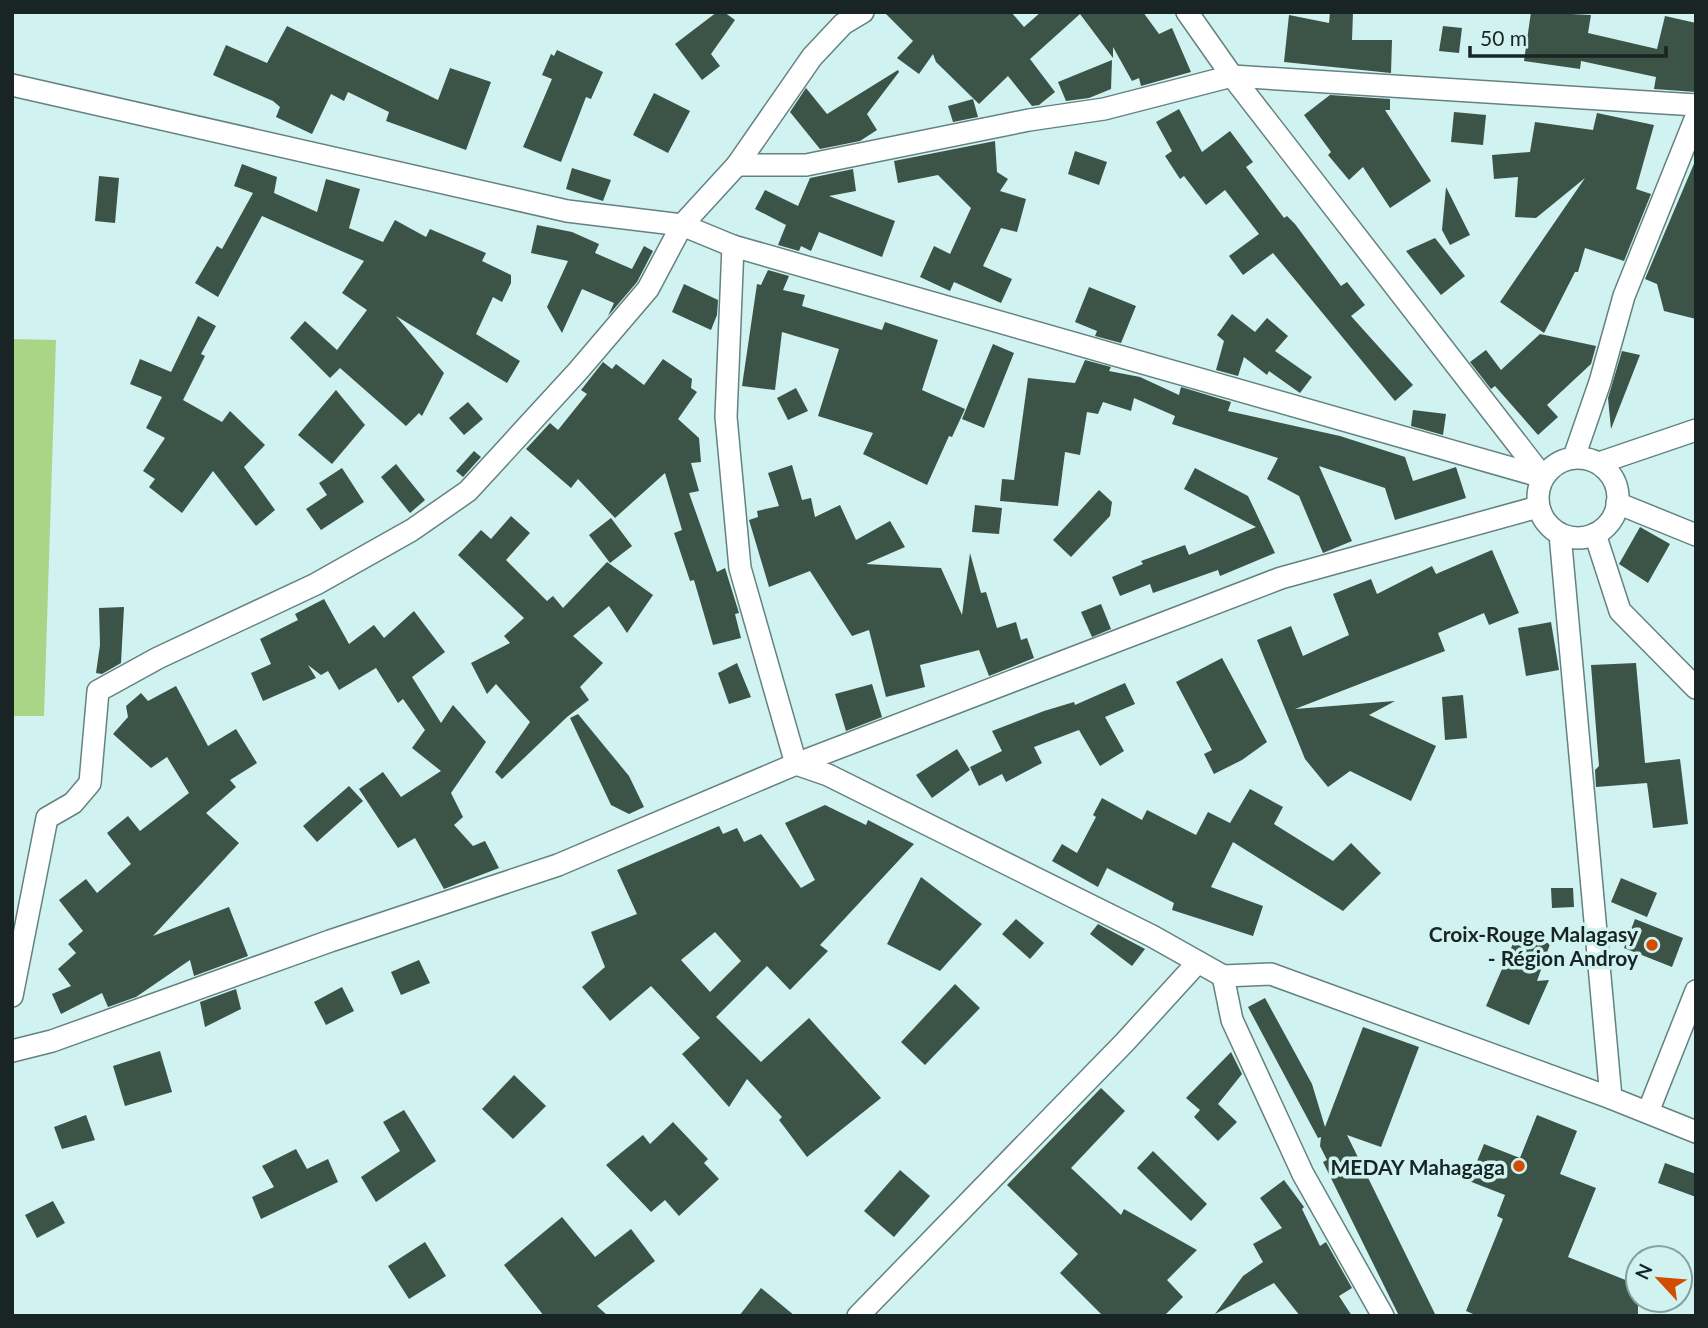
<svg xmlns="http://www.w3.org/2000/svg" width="1708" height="1328" font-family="Lato,sans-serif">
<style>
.green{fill:#aad586}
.building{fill:#3c5347;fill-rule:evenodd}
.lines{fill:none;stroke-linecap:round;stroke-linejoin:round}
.minor-casing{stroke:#638281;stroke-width:24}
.minor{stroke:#fff;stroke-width:21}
.poi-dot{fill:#d14d00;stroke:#d0f2f0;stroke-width:2.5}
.labels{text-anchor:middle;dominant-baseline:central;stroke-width:7;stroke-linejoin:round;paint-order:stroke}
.poi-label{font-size:21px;font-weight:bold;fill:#182524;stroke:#d0f2f0;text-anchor:end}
</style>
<rect width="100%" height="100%" fill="#d0f2f0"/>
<!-- green -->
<polygon class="green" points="12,339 56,340 44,716 12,716"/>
<!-- building -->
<g class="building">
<polygon points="717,12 724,12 735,20 711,54 720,66 702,80 675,44"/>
<polygon points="884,12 1011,12 1024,27 1041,12 1143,12 1159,34 1172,28 1191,72 1141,86 1139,78 1132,81 1113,47 1113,58 1080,14 1030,59 1055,92 1039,105 1032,106 1008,76 979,104 936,62 933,54 919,74 897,58 913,41"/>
<polygon points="1330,12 1353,12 1352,40 1392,40 1391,73 1284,62 1289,15 1329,23"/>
<polygon points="1531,12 1591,15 1588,33 1657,49 1665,16 1696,23 1696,92 1654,89 1656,77 1581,61 1580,69 1524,61"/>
<polygon points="287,26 438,100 450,68 491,82 466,150 386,121 389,112 348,92 344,101 331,94 312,134 276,117 280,107 273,101 213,75 226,45 267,63"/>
<polygon points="1443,26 1462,28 1459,53 1439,51"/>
<polygon points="557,50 603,72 591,99 586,97 561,162 523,147 552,79 542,75 551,54 554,56"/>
<polygon points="1112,60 1111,89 1089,98 1066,101 1058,82"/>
<polygon points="898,70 899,72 867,114 877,130 860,141 820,149 790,112 806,88 827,114"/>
<polygon points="654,93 690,111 668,153 633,135"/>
<polygon points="1330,95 1390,99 1390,110 1385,110 1431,181 1390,208 1363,167 1349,180 1328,155 1331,152 1304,115"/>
<polygon points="973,99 978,117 953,122 948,106"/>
<polygon points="1179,109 1202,152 1230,131 1253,162 1246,167 1284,218 1287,216 1295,224 1341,286 1347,282 1365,305 1351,316 1413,385 1395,401 1273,253 1243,275 1229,256 1259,234 1225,190 1206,205 1184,176 1180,179 1165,156 1172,151 1156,122"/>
<polygon points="1454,112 1486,115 1483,145 1451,142"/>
<polygon points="1597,113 1654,125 1636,189 1651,194 1624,261 1585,248 1578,272 1575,272 1544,333 1500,302 1585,178 1536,218 1515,217 1518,177 1494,179 1492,155 1530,152 1535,122 1593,130"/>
<polygon points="995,141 997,172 1008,179 1000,191 1026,199 1017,232 1001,228 983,266 1012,279 1001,303 954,282 950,291 920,277 934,246 950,254 971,208 938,175 898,183 894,161"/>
<polygon points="1075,151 1107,162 1099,185 1068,174"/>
<polygon points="1696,159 1696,319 1664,311 1657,284 1645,279"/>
<polygon points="242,164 277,177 274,193 317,212 326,179 360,189 349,228 383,242 395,220 426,237 430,229 486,253 482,261 511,275 511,283 502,302 493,297 476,334 520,361 507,383 396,316 444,373 422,416 419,413 406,426 340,368 330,378 290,338 305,321 337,350 367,310 342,293 364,261 262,216 218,297 195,283 217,246 222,249 253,193 234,186"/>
<polygon points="572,168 611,180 603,201 566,189"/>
<polygon points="853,169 856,191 829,196 895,221 882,257 819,232 811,251 801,246 799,251 778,245 786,225 755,209 765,190 798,206 810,178"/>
<polygon points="99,176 119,178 115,223 95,221"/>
<polygon points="1446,187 1470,235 1450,245 1442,230"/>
<polygon points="537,225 572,232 599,244 595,253 632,269 644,246 653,251 637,282 608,316 614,303 582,289 562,333 547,307 568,261 531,253"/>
<polygon points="1435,238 1465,276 1441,295 1406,251"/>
<polygon points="768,270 789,276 783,290 805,295 802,306 882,330 885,322 938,340 922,390 965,409 952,437 949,436 927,485 863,454 873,433 818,416 839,349 782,332 775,390 742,386 757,284 761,285"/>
<polygon points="684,284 718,300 717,315 711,330 672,312"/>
<polygon points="1089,287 1136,306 1121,343 1095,336 1097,331 1075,322"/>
<polygon points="1232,314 1255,332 1267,318 1288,336 1275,351 1312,377 1300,393 1269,371 1267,375 1244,357 1238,376 1216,370 1224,341 1217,335"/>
<polygon points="198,316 216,326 201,354 205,356 183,400 222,422 230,411 265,445 244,467 275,510 256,526 213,471 182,513 149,487 155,479 143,471 165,438 146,428 162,397 130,384 140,359 171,372"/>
<polygon points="1540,334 1596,346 1591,364 1547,405 1558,417 1538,435 1495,386 1491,389 1470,362 1486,350 1501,370"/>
<polygon points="993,344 1014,353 984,428 962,419"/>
<polygon points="1622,351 1640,355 1611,429 1608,398"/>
<polygon points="663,359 692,379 691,388 697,392 678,419 699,438 701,462 691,463 699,491 689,493 717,572 725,568 739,613 735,614 741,638 713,645 694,580 690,581 674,533 682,530 665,473 615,518 578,479 571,488 526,449 550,423 558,430 587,394 581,390 603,362 612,369 616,364 644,385"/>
<polygon points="1085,360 1111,367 1109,371 1140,377 1179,395 1181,387 1231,402 1228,411 1340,436 1405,457 1413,481 1456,467 1466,498 1395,520 1385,488 1319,466 1352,541 1323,553 1299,496 1267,479 1278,458 1172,424 1175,416 1134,398 1131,411 1103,402 1098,414 1087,412 1080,455 1065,452 1058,506 1000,501 1002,479 1014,480 1028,378 1075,383"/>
<polygon points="796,388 808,411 788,420 777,398"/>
<polygon points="336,390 365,425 332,464 298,435"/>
<polygon points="468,402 483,419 464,435 449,418"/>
<polygon points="1413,410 1446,414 1443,435 1411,426"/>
<polygon points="474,451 481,457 463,477 456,471"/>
<polygon points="396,464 425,500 410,513 381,477"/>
<polygon points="792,465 802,500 811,498 815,517 840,505 856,540 890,521 905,547 866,564 941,568 962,615 970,553 981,593 986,592 997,628 1016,622 1021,640 1027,638 1034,658 989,676 979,650 920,665 925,687 886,697 869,630 852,636 810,571 769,587 749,520 758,517 757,511 779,506 768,473"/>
<polygon points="342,468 364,502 321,530 306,509 327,495 319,483"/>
<polygon points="1195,468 1248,496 1275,553 1220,576 1218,570 1153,593 1150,584 1120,596 1112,577 1143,564 1141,561 1185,545 1189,555 1256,527 1184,489"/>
<polygon points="1099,490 1112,502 1110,516 1071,557 1053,540"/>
<polygon points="975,505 1002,508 999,534 972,532"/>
<polygon points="511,516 530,533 506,560 547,601 553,596 563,608 607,562 653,595 627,633 609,606 573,636 603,663 580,687 589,700 567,717 502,779 495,772 530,722 496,684 487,694 471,663 510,643 504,636 524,618 458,555 481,530 491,539"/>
<polygon points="611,518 632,546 610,563 589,535"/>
<polygon points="1640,527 1670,544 1648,583 1619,564"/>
<polygon points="1492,550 1519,613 1489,625 1484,613 1438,633 1445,651 1295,709 1395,701 1369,715 1436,746 1411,801 1350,771 1328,787 1305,759 1257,640 1291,626 1303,656 1349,635 1333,594 1371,579 1377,594 1432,566 1436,574"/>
<polygon points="324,599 349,644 374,625 384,638 414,611 445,652 412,677 441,723 453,705 486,742 451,793 463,817 454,825 473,846 485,841 499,868 444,889 415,838 398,848 359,789 383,772 401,797 441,771 412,748 425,730 403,699 398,703 376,668 339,690 328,671 321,675 308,665 316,678 263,701 251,673 271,664 260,639 298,620 295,614"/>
<polygon points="1101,604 1111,629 1092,637 1081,612"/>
<polygon points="124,607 121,663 102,674 96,673 100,645 99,608"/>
<polygon points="1551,622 1559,670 1526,676 1518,628"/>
<polygon points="1222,658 1267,742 1242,760 1214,774 1204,754 1212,750 1176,682"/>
<polygon points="737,663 751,697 729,704 718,673"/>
<polygon points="1636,663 1645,763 1680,759 1688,824 1653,828 1647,783 1596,787 1595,770 1599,766 1591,665"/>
<polygon points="1125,683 1135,704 1105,717 1124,751 1100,766 1079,730 1034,747 1042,763 1006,782 1002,774 979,786 970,767 1002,751 992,731 1044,711 1074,702 1075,705"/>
<polygon points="872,684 882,717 846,731 835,694"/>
<polygon points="176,686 208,746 236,729 257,763 230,780 236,787 206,813 239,843 153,936 229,907 248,956 194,976 190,960 136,997 108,1007 102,993 61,1014 52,994 71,986 58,969 76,953 68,944 83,931 59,900 86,879 97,893 131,864 107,833 128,816 140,831 189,793 167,757 151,768 113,734 128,717 126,706 141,693 148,701"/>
<polygon points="1463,695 1467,738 1445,740 1442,697"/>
<polygon points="578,714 629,776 644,807 629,814 611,805 570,718"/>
<polygon points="957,749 970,770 932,798 916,775"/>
<polygon points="349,786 363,801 317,842 303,826"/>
<polygon points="1250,789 1283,807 1274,824 1333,861 1351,843 1381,873 1343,911 1233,842 1211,887 1263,906 1253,936 1172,910 1174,903 1107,868 1098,887 1052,861 1062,844 1077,853 1096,817 1093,815 1102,798 1142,820 1147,810 1196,835 1208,812 1230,823"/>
<path d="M825 805 866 825 868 820 914 844 820 945 828 951 790 990 767 966 716 1017 761 1062 809 1018 881 1098 807 1157 779 1120 782 1117 747 1079 729 1107 682 1054 700 1038 651 986 610 1021 582 987 605 967 591 932 637 914 617 870 719 826 723 834 737 828 744 842 761 834 801 888 815 880 785 823ZM715 932 741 961 710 992 681 960Z"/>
<polygon points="921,877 982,924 940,971 887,944"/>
<polygon points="1621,878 1657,893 1647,917 1611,902"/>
<polygon points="1551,888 1573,888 1574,907 1552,908"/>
<polygon points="1016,919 1044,943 1030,959 1002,934"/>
<polygon points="1635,919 1683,938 1672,967 1624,948"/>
<polygon points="1098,924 1145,949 1132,966 1090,934"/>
<polygon points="1518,932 1550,944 1537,981 1549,980 1529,1025 1486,1006"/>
<polygon points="419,960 430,983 401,995 391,972"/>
<polygon points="955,984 980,1008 925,1065 901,1042"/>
<polygon points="342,987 354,1011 326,1025 314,1002"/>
<polygon points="236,989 241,1009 205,1027 200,1002"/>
<polygon points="1265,998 1312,1084 1325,1127 1363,1027 1419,1047 1381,1147 1347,1135 1436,1316 1399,1316 1323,1162 1327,1160 1320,1146 1321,1137 1318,1138 1248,1007"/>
<polygon points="160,1051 172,1092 125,1106 113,1066"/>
<polygon points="1231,1052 1242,1074 1218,1104 1237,1122 1218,1141 1194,1117 1200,1110 1186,1098"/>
<polygon points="514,1075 546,1106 513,1139 482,1109"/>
<polygon points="1101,1088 1125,1111 1071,1168 1121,1215 1124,1209 1197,1250 1167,1280 1183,1297 1164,1316 1103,1316 1060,1273 1078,1254 1007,1185"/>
<polygon points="404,1110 436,1161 376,1202 361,1177 400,1151 383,1122"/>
<polygon points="86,1115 95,1140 62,1149 54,1127"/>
<polygon points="1537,1115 1577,1131 1560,1174 1596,1188 1568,1257 1638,1285 1638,1316 1478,1316 1466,1311 1503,1219 1497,1216 1505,1195 1469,1181 1484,1144 1520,1158"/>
<polygon points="673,1122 708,1159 704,1163 719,1179 679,1216 665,1200 651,1212 606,1165 643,1135 650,1144"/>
<polygon points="296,1149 307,1169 328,1159 338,1182 261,1219 252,1197 274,1187 262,1166"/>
<polygon points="1153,1151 1207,1204 1191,1221 1137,1168"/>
<polygon points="1665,1163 1696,1174 1696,1197 1658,1183"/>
<polygon points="900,1170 930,1196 894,1237 864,1211"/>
<polygon points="1284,1180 1304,1207 1302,1209 1320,1246 1326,1242 1352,1288 1339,1296 1352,1316 1300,1316 1274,1283 1215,1314 1243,1276 1263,1262 1253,1244 1282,1228 1260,1198"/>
<polygon points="53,1201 65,1223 37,1238 25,1215"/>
<polygon points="562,1217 595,1257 631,1229 655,1261 597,1306 608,1316 544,1316 504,1265"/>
<polygon points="425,1242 446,1276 409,1299 388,1266"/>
<polygon points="761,1288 795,1316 739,1316"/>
</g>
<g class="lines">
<!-- minor casing -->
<g class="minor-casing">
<g id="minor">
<polyline points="1187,12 1232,76 1543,477"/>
<polyline points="12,85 567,211 682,225 733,246 1543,477"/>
<polyline points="737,165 806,165 1029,120 1104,109 1232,76 1696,105"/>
<polyline points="733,246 726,417 740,568 796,764 828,775 1152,936 1223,976 1271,974 1611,1098 1696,1132"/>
<polyline points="1574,457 1600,382 1624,296 1696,117"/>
<circle cx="1578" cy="498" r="40"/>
<polyline points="1599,463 1696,430"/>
<polyline points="1617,503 1696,535"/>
<polyline points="1560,534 1611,1098"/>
<polyline points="1595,534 1620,611 1696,688"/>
<polyline points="1223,976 1232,1020 1303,1174 1383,1316"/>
<polyline points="12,996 47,818 73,803 90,783 98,691 158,658 316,584 412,530 468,491 578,371 648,289 682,225 737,165 812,57 843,24 863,12"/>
<polyline points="12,1051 52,1041 330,941 558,865 796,764 1281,578 1538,507"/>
<polyline points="1648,1112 1696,991"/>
<polyline points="858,1316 1125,1042 1198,962"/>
</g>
</g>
<!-- minor -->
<use href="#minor" class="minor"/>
</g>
<!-- markers -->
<g class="poi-dot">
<circle cx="1652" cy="945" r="7"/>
<circle cx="1519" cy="1166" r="7"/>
</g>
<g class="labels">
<!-- poi labels -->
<g class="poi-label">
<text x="1638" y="933">Croix-Rouge Malagasy<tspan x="1638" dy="24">- Région Androy</tspan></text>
<text x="1505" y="1166">MEDAY Mahagaga</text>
</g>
</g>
<!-- border -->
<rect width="1708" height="1328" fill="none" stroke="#182524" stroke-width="28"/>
<!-- north arrow -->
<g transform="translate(1659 1279) rotate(296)"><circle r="33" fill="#d0f2f0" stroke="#86a09e" stroke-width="2"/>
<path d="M0-5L12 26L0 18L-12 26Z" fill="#d14d00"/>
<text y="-10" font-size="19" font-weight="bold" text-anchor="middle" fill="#182524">N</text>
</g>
<!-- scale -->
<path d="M1470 46v10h196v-10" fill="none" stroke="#182524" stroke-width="3.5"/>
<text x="1480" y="46" font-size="21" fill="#182524" stroke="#d0f2f0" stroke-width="5" paint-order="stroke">50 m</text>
</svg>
